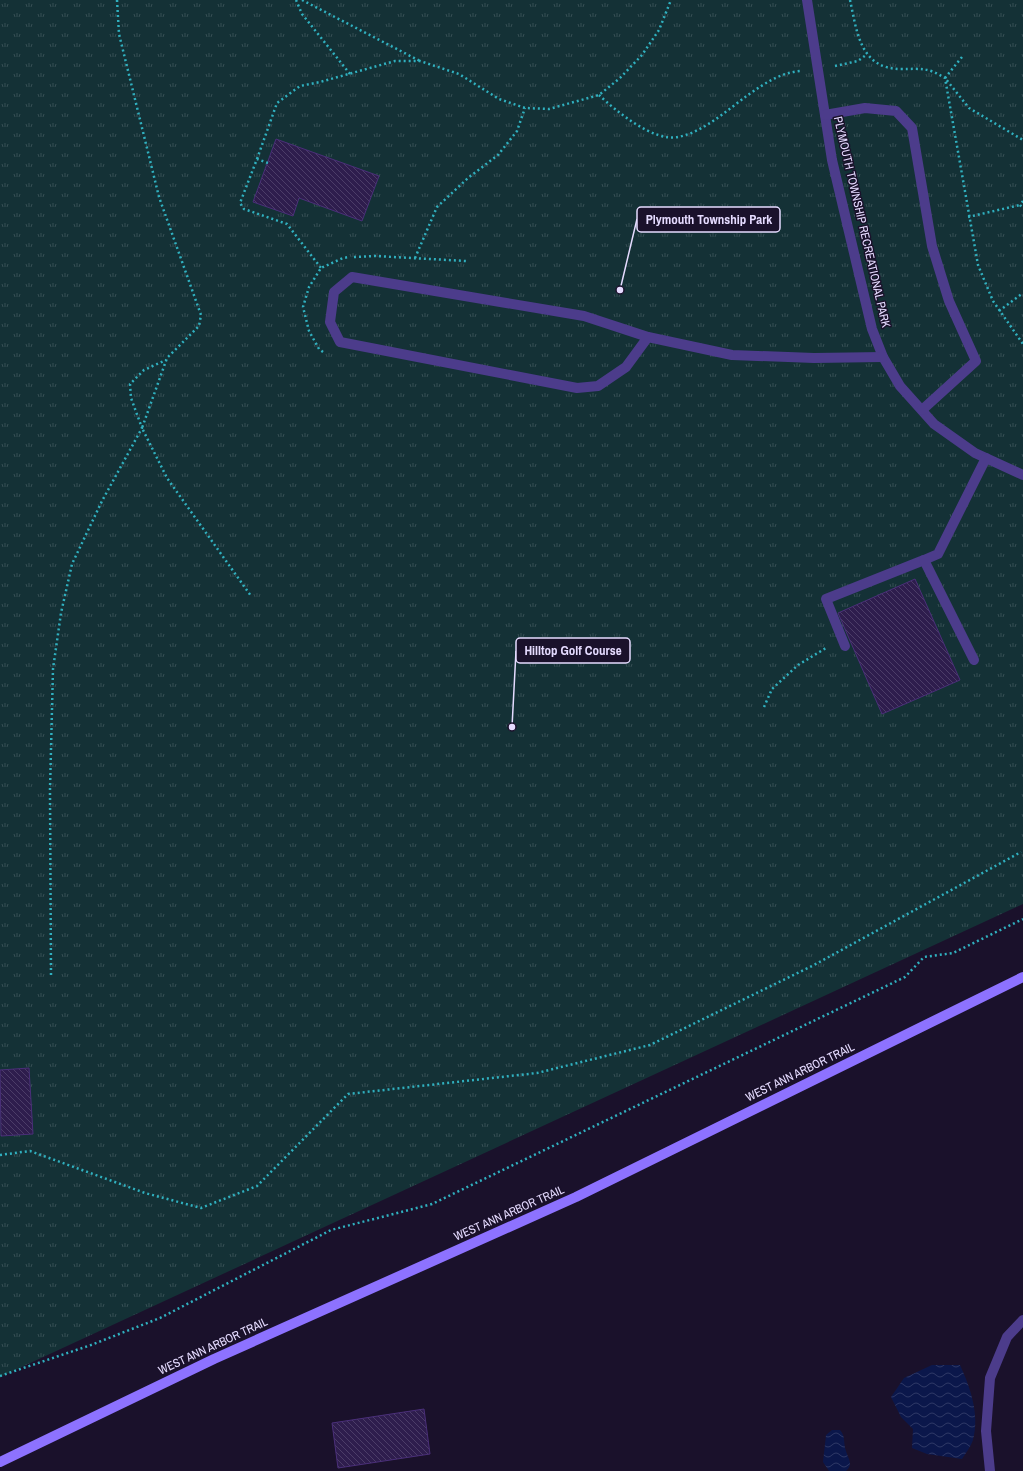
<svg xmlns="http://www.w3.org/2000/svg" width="1023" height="1471" font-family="'Archivo Narrow',sans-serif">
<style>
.grass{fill:url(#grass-tufts)}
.water{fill:url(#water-waves)}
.building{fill:url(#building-back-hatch);stroke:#4a2f79}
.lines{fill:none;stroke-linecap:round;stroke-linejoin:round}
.path{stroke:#30b0bf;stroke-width:2.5;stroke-dasharray:2 3;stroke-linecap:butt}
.lane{stroke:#4c3c8b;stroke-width:10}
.secondary{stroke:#8d72ff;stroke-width:10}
.labels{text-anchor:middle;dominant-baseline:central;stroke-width:3;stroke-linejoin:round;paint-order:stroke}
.street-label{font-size:12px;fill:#e5dbff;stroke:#1a112b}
.leader{fill:none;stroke:#e5dbff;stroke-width:1.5}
.callout-dot{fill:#e5dbff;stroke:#1a112b;stroke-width:1.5}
.callout{fill:#1a112b;stroke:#e5dbff;stroke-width:1.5}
.callout-label{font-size:13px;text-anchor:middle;font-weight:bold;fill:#e5dbff}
</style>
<defs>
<pattern id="grass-tufts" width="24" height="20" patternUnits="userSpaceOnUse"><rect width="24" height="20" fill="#143136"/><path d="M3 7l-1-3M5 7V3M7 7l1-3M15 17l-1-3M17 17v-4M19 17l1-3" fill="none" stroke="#364e54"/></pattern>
<pattern id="water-waves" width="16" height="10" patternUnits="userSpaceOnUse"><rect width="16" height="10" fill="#0b174b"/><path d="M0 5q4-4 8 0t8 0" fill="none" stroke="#2e3866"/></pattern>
<pattern id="building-back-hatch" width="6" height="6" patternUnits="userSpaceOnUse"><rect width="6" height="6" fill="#2e1d4d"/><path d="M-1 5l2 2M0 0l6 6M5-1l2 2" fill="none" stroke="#4c3d68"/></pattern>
</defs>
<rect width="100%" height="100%" fill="#1a112b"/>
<!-- grass -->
<polygon class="grass" points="0,0 1023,0 1023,904 0,1377"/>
<!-- water -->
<g class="water">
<path d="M932 1365H960C970 1387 980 1414 973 1440 971 1446 966 1453 962 1459L927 1454 912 1448 913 1429 901 1417 891 1397 904 1378Z"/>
<path d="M832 1430H840C846 1437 843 1443 846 1451 848 1459 854 1464 846 1471H829L823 1462 826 1435Z"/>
</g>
<!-- building -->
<g class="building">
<polygon points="276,139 379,176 362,221 299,198 293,216 253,202"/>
<polygon points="915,579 960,680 882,714 838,613"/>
<polygon points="29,1068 33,1134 1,1136 0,1070"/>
<polygon points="424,1409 430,1454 338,1468 332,1423"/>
</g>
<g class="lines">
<!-- path -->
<g class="path">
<polyline points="117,0 119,34 159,197 201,315 199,326 167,358 142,428 167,478 251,596"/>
<polyline points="296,0 302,14 350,74"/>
<polyline points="302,0 420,61"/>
<path d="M850 0C857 32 860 69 901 69 922 69 927 67 945 78L978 265 993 301 1023 344"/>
<polyline points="962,57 945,78 969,108 1023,140"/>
<polyline points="835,66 858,61 866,55"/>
<path d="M599 95C616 111 653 142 678 137 704 132 727 110 748 95 765 83 780 73 800 71"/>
<polyline points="257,159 277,103 300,86 320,82 395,61 420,61 459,74 499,99 525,108 549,109 599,95 620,78 642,55 659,30 671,0"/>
<polyline points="268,163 257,159 240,203 244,209 287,224 321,268"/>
<polyline points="1023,201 1020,205 1023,209"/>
<polyline points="968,217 1020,205"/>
<polyline points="354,257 375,256 466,261"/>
<polyline points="415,258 437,207 468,178 498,155 517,131 525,108"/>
<polyline points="999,311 1023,293"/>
<polyline points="323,352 319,349 309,331 303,307 309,287 321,268 343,258 349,257"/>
<polyline points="764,707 772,689 798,665 826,648"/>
<polyline points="51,975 50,790 53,669 61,613 72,564 102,501 142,428 131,398 130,384 144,370 166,360"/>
<polyline points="0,1155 30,1151 145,1193 201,1208 257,1186 348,1094 537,1073 650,1045 814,965 1021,852"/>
<polyline points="0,1376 91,1345 160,1318 331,1230 432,1204 905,977 924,957 953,953 1023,919"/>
</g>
<!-- lane -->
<g class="lane">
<polyline points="807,0 832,160 872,329 883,357 900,386 934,424 975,453 1023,475"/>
<polyline points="825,115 865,108 896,111 912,128 932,246 949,301 976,361 922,410"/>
<polyline points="648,337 626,367 598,386 577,388 340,342 330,322 334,292 352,277 584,316 648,337 732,355 814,358 883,357"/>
<polyline points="845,646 826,599 924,560"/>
<polyline points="974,660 924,560 938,554 986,458"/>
<polyline points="990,1471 986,1431 990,1378 1007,1337 1023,1320"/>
</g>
<!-- secondary -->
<polyline class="secondary" points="0,1462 214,1359 576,1197 1023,977"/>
</g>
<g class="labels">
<!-- street labels -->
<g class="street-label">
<text transform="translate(862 222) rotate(77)">PLYMOUTH TOWNSHIP RECREATIONAL PARK</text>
<text transform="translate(800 1072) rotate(-26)">WEST ANN ARBOR TRAIL</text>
<text transform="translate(509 1213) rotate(-24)">WEST ANN ARBOR TRAIL</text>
<text transform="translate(213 1346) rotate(-25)">WEST ANN ARBOR TRAIL</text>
</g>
</g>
<!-- callouts -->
<path class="leader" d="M620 290L637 219M512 727L516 651"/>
<g class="callout-dot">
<circle cx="620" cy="290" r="4"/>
<circle cx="512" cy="727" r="4"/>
</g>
<g class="callout">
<rect x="637" y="207" width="143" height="25" rx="4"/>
<rect x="516" y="638" width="114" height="25" rx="4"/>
</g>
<g class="callout-label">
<text x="709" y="224">Plymouth Township Park</text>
<text x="573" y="655">Hilltop Golf Course</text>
</g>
</svg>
